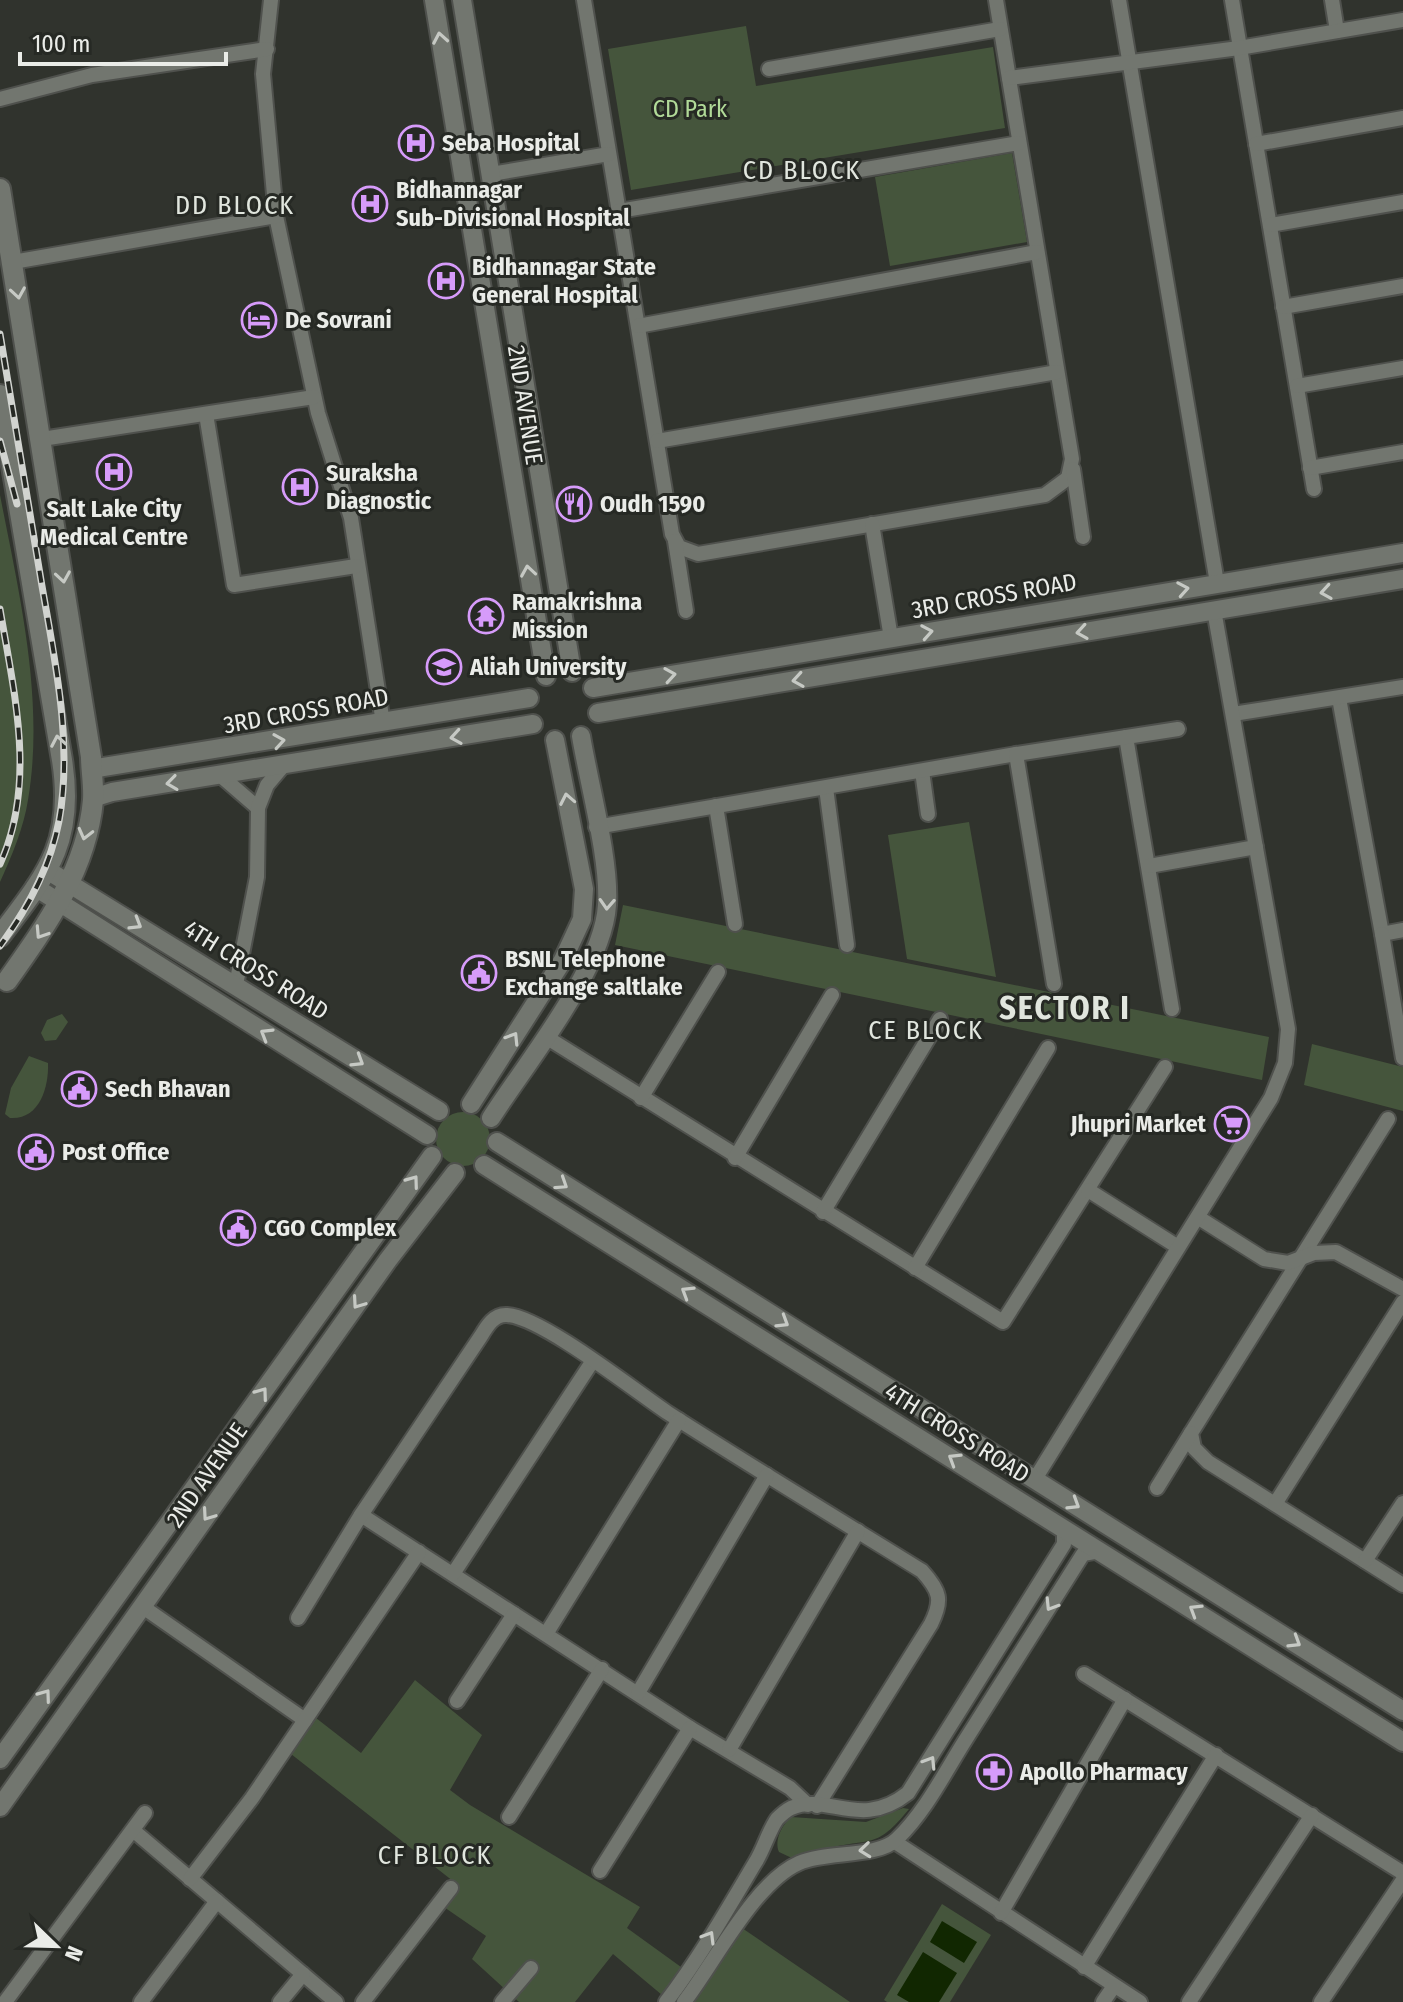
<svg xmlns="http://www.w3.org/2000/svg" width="1403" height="2002" font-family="'Fira Sans Condensed',sans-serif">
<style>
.green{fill:#45553c}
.water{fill:#112701}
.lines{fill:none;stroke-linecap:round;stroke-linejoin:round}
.minor-casing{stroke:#4f514d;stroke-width:18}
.tertiary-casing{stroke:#4f514d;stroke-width:22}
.secondary-casing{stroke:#4f514d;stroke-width:24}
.minor{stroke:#72766f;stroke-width:14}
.tertiary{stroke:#72766f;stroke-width:18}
.secondary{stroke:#72766f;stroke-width:20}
.rail-casing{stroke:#d2d4d0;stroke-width:7}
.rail{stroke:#262924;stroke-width:4;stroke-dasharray:12;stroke-linecap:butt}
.oneway{stroke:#c6c9c4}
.labels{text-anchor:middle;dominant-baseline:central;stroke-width:6;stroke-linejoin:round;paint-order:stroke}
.park-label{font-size:24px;fill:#b1da98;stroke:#262924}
.poi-label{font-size:24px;font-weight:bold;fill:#eaece8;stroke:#262924;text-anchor:start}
.street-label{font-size:24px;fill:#eaece8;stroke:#262924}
.neighbourhood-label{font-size:26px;letter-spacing:2px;fill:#e1e6de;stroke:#262924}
.district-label{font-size:32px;font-weight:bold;letter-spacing:2px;fill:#e1e6de;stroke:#262924}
</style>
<rect width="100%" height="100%" fill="#30332d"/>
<!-- green -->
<g class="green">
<polygon points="746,26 756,86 993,47 1005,128 631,190 608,49"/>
<polygon points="1012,153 1027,242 890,266 875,177"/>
<path d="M0 495C19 593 45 700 28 800 24 827 11 858 0 882Z"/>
<polygon points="969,822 996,977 907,959 888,835"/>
<polygon points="623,905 1269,1037 1262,1080 615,945"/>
<polygon points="62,1014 68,1022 56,1040 45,1041 41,1033 47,1020"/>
<polygon points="1312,1044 1403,1067 1403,1111 1304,1085"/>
<path d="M29 1056 48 1063C49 1088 39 1120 10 1118L5 1114 11 1088Z"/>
<circle cx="463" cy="1139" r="27"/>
<polygon points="415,1680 482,1735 450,1790 470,1805 640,1907 627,1928 681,1967 662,1995 613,1954 575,2002 519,2002 472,1959 486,1936 441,1905 458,1885 291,1754 316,1718 361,1753"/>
<path d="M903 1808 909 1809C875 1851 871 1837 825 1849 814 1851 805 1857 794 1859L779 1852C774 1840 782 1825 791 1817L866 1822Z"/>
<polygon points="942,1904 991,1935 950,2002 887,2002 884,2000"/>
<polygon points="742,1928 850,2002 690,2002"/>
</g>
<!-- water -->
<g class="water">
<polygon points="942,1921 977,1942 964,1963 930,1942"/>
<polygon points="923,1952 957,1973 939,2002 909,2002 897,1995"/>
</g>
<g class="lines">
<!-- minor casing -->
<g class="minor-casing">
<g id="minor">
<polyline points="271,0 263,74 276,216 318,413 351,518 383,723"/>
<polyline points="584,0 672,534 679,547 698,554 1045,495 1068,478 1072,459 996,0"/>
<polyline points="1119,0 1217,583"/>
<polyline points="1232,0 1314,489"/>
<polyline points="1332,0 1337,31"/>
<polyline points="769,69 1000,29"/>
<polyline points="1009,78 1239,48 1403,20"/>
<polyline points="0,99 92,75 267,49"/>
<polyline points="1256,144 1403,118"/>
<polyline points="491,174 609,154"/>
<polyline points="619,211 1019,143"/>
<polyline points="1270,225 1403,202"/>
<polyline points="13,262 276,216"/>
<polyline points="1283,307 1403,286"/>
<polyline points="638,326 1037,252"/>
<polyline points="1297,386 1403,368"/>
<polyline points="206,414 234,585 356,566"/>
<polyline points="42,439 314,397"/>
<polyline points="657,441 1057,372"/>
<polyline points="1310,468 1403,452"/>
<polyline points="1073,469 1083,537"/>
<polyline points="872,524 891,638"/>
<polyline points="675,541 686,611"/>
<polyline points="1339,698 1382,934 1403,930"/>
<polyline points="1233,714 1403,687"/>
<polyline points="1126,737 1172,1009"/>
<polyline points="922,771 928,814"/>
<polyline points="221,776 258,808"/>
<polyline points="826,788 847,945"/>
<polyline points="716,806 735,924"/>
<polyline points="596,827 1016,754"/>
<polyline points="1149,866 1256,847"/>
<polyline points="1382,934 1403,1058"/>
<polyline points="1054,984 1016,754 1178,729"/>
<polyline points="236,985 257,877 258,808 267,785 284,765"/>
<polyline points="546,1037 1003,1322 1165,1067"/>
<polyline points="641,1098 718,972"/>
<polyline points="1388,1119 1191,1433 1194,1448 1208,1462 1403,1585"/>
<polyline points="735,1158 832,995"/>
<polyline points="1088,1190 1178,1247"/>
<polyline points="823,1212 940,1019"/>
<polyline points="1199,1218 1264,1259 1288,1263 1314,1253 1336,1252 1403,1289"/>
<polyline points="915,1268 1048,1048"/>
<polyline points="1035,1479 1271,1098 1285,1063 1288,1029 1214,610"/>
<polyline points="1157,1488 1191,1433"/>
<polyline points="1275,1504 1403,1302"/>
<polyline points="361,1515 690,1728 790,1788 808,1805"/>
<polyline points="1365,1561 1403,1503"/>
<polyline points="453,1574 592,1362"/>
<polyline points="143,1607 305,1720"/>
<path d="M298 1618 361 1515 481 1336C487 1326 494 1314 507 1315 542 1317 635 1391 668 1413 752 1467 838 1519 922 1571 940 1591 943 1600 931 1624L817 1806"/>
<polyline points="546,1634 679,1420"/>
<polyline points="1084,1674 1403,1873"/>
<polyline points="638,1693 767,1475"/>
<polyline points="457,1701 514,1614"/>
<polyline points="729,1750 858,1531"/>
<polyline points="509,1817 602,1669"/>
<polyline points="134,1831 336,2002"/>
<polyline points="895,1842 1140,2002"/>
<polyline points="600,1871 690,1728"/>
<polyline points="190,1879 252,1798 419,1552"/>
<polyline points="1001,1913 1125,1699"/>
<polyline points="1084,1967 1216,1755"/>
<polyline points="5,2002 145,1813"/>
<polyline points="141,2002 217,1901"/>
<polyline points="280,2002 303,1974"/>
<polyline points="363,2002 451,1888"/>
<polyline points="502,2002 531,1968"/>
<path d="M666 2002C699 1959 727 1910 755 1863 764 1849 768 1832 777 1819 781 1815 787 1810 791 1808 828 1792 860 1831 908 1793L1064 1544V1528"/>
<path d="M684 2002C715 1962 754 1883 799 1863 826 1851 878 1858 897 1839 926 1811 945 1772 966 1739 1005 1677 1044 1616 1083 1554L1100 1551"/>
<polyline points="1103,2002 1114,1986"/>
<polyline points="1189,2002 1312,1815"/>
<polyline points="1321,2002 1403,1880"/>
</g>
</g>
<!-- tertiary casing -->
<g class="tertiary-casing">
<g id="tertiary">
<polyline points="434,0 546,676"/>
<polyline points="462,0 572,672"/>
<polyline points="593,688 1403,553"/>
<polyline points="598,713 1403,579"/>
<polyline points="91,769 529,698"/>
<polyline points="93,798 112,792 533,724"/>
<polyline points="47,870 439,1111"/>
<polyline points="35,887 427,1135"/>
<polyline points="471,1104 563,960 582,919 584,889 555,740"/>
<path d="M491 1118C526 1063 603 970 607 905 610 860 589 784 581 736"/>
<polyline points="497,1142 1403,1711"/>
<polyline points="484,1165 1403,1742"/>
<polyline points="0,1759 432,1156"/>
<polyline points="0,1807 388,1260 455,1173"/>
</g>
</g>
<!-- secondary casing -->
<g class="secondary-casing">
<g id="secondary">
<path d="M0 189 91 757C91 771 94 785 93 800 87 869 46 926 7 981"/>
<path d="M0 395 62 760C75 843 47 874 0 936"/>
</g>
</g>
<!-- minor -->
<use href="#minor" class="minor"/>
<!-- tertiary -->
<use href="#tertiary" class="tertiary"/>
<!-- secondary -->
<use href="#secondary" class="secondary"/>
<!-- rail casing -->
<g class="rail-casing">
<g id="rail">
<path d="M0 334C14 418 28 502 42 586 55 661 73 744 59 821 50 868 28 908 0 946"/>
<polyline points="0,441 17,504"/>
<path d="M0 609C14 693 37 783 0 864"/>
</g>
</g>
<!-- rail -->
<use href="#rail" class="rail"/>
</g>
<!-- one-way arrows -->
<defs><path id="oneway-chevron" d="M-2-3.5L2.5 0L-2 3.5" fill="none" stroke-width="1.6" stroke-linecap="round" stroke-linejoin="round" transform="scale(2)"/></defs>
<g class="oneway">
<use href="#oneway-chevron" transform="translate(440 38) rotate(-100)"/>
<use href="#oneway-chevron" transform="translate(18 293) rotate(81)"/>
<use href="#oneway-chevron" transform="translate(528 571) rotate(-99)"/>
<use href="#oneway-chevron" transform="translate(63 577) rotate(81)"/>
<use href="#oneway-chevron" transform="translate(1183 589) rotate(-10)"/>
<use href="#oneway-chevron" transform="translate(1326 592) rotate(171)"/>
<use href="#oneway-chevron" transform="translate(927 632) rotate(-10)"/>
<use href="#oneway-chevron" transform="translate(1082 632) rotate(171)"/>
<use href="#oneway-chevron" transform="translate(670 675) rotate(-9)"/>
<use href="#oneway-chevron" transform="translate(798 680) rotate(171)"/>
<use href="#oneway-chevron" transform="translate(456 737) rotate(171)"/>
<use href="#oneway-chevron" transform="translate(58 741) rotate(-100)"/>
<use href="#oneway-chevron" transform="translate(279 741) rotate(-9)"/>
<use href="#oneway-chevron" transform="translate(172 783) rotate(172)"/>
<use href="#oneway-chevron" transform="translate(567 799) rotate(-101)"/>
<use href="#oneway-chevron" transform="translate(85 834) rotate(104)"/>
<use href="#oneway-chevron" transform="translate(607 904) rotate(93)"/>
<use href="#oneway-chevron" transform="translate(136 924) rotate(31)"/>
<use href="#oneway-chevron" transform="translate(41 933) rotate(123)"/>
<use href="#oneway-chevron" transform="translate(266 1034) rotate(-149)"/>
<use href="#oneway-chevron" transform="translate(513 1038) rotate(-58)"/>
<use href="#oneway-chevron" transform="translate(358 1061) rotate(32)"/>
<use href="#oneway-chevron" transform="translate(413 1181) rotate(-54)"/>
<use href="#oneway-chevron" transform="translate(562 1184) rotate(33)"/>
<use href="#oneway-chevron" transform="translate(687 1292) rotate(-148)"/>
<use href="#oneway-chevron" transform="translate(358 1303) rotate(125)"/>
<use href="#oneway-chevron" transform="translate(783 1322) rotate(32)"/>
<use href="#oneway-chevron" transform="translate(262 1393) rotate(-54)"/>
<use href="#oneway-chevron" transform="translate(954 1459) rotate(-148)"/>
<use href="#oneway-chevron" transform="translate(1074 1504) rotate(32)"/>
<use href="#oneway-chevron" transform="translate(208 1515) rotate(125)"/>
<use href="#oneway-chevron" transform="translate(1051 1605) rotate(122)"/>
<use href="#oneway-chevron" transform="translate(1195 1610) rotate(-148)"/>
<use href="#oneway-chevron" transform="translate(1295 1642) rotate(32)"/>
<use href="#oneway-chevron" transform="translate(45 1695) rotate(-54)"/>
<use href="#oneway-chevron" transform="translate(930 1762) rotate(-58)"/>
<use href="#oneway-chevron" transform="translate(865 1850) rotate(174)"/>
<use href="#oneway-chevron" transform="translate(709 1937) rotate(-59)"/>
</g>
<!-- icons -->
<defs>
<g id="hospital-ring" transform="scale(1.8)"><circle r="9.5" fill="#262924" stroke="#d69bfa" stroke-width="1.5"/><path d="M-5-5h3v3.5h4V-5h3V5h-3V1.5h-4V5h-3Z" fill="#d69bfa"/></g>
<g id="hotel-ring" transform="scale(1.8)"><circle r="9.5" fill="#262924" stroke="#d69bfa" stroke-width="1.5"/><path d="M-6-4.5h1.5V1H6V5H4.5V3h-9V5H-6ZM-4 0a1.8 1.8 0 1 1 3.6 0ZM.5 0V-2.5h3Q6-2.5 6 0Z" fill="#d69bfa"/></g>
<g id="restaurant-ring" transform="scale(1.8)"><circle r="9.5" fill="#262924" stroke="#d69bfa" stroke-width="1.5"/><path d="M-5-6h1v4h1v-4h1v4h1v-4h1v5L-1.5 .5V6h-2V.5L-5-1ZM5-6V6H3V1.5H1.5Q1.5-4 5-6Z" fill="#d69bfa"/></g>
<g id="temple-ring" transform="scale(1.8)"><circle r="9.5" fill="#262924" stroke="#d69bfa" stroke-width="1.5"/><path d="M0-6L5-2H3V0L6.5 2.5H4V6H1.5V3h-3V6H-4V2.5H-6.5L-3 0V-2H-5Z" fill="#d69bfa"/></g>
<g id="school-ring" transform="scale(1.8)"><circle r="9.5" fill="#262924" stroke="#d69bfa" stroke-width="1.5"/><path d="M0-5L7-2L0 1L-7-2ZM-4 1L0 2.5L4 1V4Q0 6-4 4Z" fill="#d69bfa"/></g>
<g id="civic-ring" transform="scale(1.8)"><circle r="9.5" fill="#262924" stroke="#d69bfa" stroke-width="1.5"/><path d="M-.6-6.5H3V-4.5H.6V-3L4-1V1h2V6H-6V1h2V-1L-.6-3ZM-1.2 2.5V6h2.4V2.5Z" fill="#d69bfa"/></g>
<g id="supermarket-ring" transform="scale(1.8)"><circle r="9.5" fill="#262924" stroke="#d69bfa" stroke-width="1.5"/><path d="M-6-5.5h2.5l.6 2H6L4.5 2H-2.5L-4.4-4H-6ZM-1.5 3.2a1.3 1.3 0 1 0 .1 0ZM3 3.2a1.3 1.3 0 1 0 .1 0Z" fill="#d69bfa"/></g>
<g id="pharmacy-ring" transform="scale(1.8)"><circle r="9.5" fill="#262924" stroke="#d69bfa" stroke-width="1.5"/><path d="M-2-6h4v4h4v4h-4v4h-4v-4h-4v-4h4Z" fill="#d69bfa"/></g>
</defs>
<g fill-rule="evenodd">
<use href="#hospital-ring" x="416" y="143"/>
<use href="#hospital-ring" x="370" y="204"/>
<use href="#hospital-ring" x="446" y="281"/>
<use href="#hotel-ring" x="259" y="320"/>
<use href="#hospital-ring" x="114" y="472"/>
<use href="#hospital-ring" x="300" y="487"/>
<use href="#restaurant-ring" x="574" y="504"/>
<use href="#temple-ring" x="486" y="616"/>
<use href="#school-ring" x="444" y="667"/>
<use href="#civic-ring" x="479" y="973"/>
<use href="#civic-ring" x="79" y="1089"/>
<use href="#supermarket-ring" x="1232" y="1124"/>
<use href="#civic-ring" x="36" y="1152"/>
<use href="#civic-ring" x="238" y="1228"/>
<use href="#pharmacy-ring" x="994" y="1772"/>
</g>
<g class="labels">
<!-- park labels -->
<g class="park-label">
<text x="690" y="109">CD Park</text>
</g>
<!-- poi labels -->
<g class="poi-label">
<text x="442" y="143">Seba Hospital</text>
<text x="396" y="190">Bidhannagar<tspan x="396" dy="28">Sub-Divisional Hospital</tspan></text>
<text x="472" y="267">Bidhannagar State<tspan x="472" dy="28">General Hospital</tspan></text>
<text x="285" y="320">De Sovrani</text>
<text x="326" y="473">Suraksha<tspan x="326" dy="28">Diagnostic</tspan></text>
<text x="600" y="504">Oudh 1590</text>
<text x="114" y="509" text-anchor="middle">Salt Lake City<tspan x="114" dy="28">Medical Centre</tspan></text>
<text x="512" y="602">Ramakrishna<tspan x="512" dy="28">Mission</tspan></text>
<text x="470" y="667">Aliah University</text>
<text x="505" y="959">BSNL Telephone<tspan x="505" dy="28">Exchange saltlake</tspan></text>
<text x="105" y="1089">Sech Bhavan</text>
<text x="1206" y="1124" text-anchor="end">Jhupri Market</text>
<text x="62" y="1152">Post Office</text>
<text x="264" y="1228">CGO Complex</text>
<text x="1020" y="1772">Apollo Pharmacy</text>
</g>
<!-- street labels -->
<g class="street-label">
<text transform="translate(525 405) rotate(81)">2ND AVENUE</text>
<text transform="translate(994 596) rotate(-10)">3RD CROSS ROAD</text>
<text transform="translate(306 711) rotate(-10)">3RD CROSS ROAD</text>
<text transform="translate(256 970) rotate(32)">4TH CROSS ROAD</text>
<text transform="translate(957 1433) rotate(32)">4TH CROSS ROAD</text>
<text transform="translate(207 1475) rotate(-55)">2ND AVENUE</text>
</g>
<!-- neighbourhood labels -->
<g class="neighbourhood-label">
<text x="802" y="170">CD BLOCK</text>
<text x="235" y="205">DD BLOCK</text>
<text x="926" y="1030">CE BLOCK</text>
<text x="435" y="1855">CF BLOCK</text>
</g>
<!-- district labels -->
<g class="district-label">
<text x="1065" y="1008">SECTOR I</text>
</g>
</g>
<!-- north arrow -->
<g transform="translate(56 1946) rotate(113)" stroke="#262924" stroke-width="6" paint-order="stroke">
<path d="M0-6L14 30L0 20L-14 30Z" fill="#eaece8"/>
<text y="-12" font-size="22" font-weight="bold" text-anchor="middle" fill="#eaece8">N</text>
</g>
<!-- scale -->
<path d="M20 52v12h206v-12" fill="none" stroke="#eaece8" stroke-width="4"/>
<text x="32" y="52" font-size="24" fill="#eaece8" stroke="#262924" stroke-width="6" paint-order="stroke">100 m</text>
</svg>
